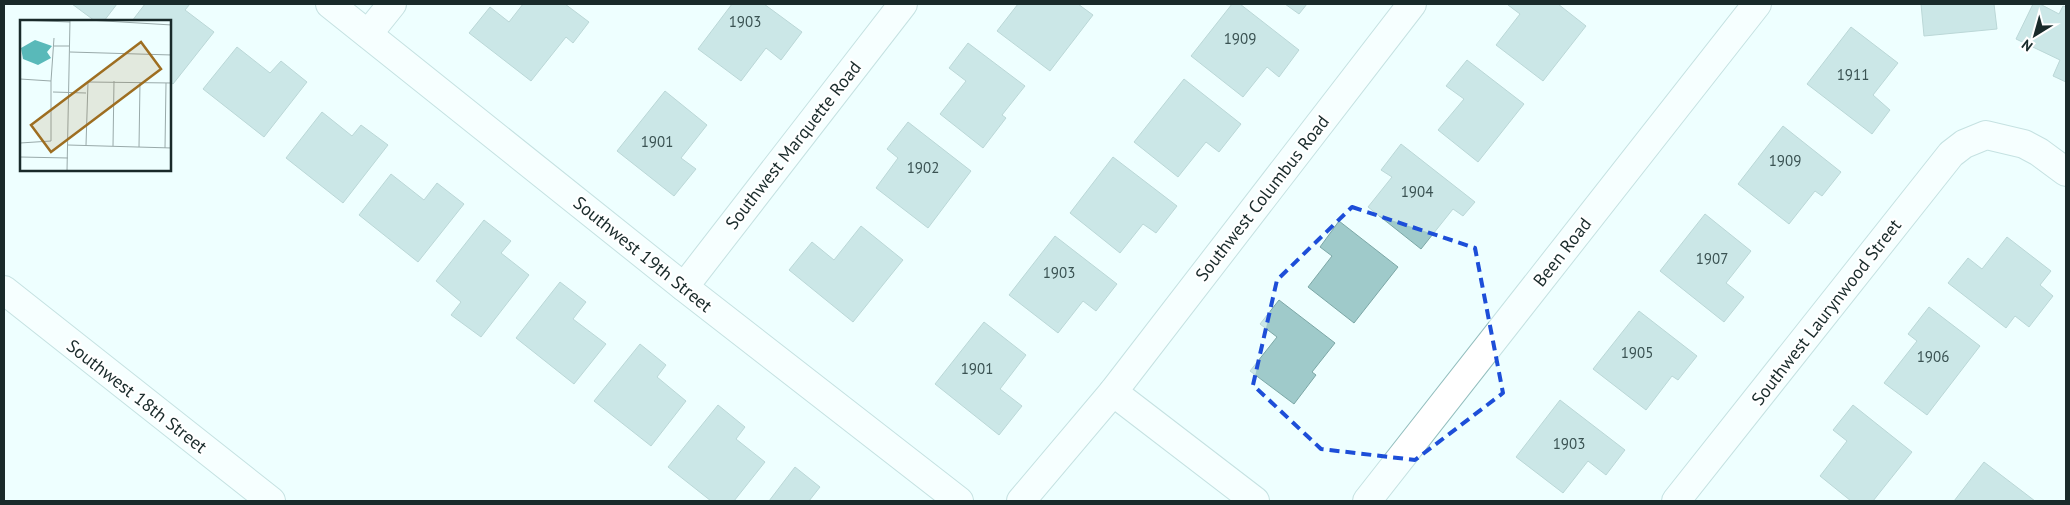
<svg xmlns="http://www.w3.org/2000/svg" width="2070" height="505" font-family="'PT Sans',sans-serif">
<style>
.building{fill:#9fcaca;stroke:#7ca7a6}
.lines{fill:none;stroke-linecap:round;stroke-linejoin:round}
.street-casing{stroke:#93bebe;stroke-width:30}
.secondary-casing{stroke:#93bebe;stroke-width:30}
.street{stroke:#fff;stroke-width:28}
.secondary{stroke:#fff;stroke-width:28}
.marked{fill:none;stroke:#1d4ed8;stroke-width:4;stroke-dasharray:10 6;stroke-linejoin:round}
.labels{text-anchor:middle;dominant-baseline:central;stroke-width:4.5;stroke-linejoin:round;paint-order:stroke}
.number-label{font-size:15px;fill:#3a5252}
.street-label{font-size:18px;fill:#192a2a;stroke:#fff}
.inset-road{fill:none;stroke:#9aa;stroke-width:1}
.view{fill:#9e6e21;fill-opacity:0.15;stroke:#9e6e21;stroke-width:2.5}
.inset-edge{fill:none;stroke:#192a2a;stroke-width:2.5}
</style>
<rect width="100%" height="100%" fill="#eff"/>
<!-- building -->
<g class="building">
<polygon points="72,4 117,4 104,21 95,21"/>
<polygon points="145,4 190,4 185,10 214,32 173,84 170,82 170,21 132,21"/>
<polygon points="523,4 565,4 589,22 573,43 566,37 531,81 469,33 490,7 509,22"/>
<polygon points="732,4 764,4 802,32 781,60 766,48 741,81 698,49"/>
<polygon points="1018,4 1078,4 1093,15 1050,71 997,31"/>
<polygon points="1232,4 1240,4 1299,50 1279,77 1267,67 1243,97 1191,56"/>
<polygon points="1285,4 1307,4 1299,14"/>
<polygon points="1509,4 1558,4 1586,26 1543,81 1496,45 1520,14 1508,5"/>
<polygon points="1921,4 1994,4 1997,29 1924,36"/>
<polygon points="2033,4 2040,4 2059,14 2063,6 2066,7 2066,82 2053,76 2060,60 2016,39"/>
<polygon points="1851,27 1898,63 1873,95 1890,110 1872,134 1807,84"/>
<polygon points="968,43 1025,86 1002,115 1006,118 983,148 940,114 966,81 949,68"/>
<polygon points="237,47 270,73 281,61 307,82 264,137 203,89"/>
<polygon points="1467,60 1524,104 1478,162 1438,130 1464,99 1446,86"/>
<polygon points="1184,79 1241,124 1219,152 1206,142 1178,177 1134,142"/>
<polygon points="665,91 707,125 681,158 696,169 674,196 617,151"/>
<polygon points="322,112 352,136 361,125 388,145 343,203 286,158"/>
<polygon points="908,122 971,171 928,228 876,188 898,158 887,149"/>
<polygon points="1783,126 1841,172 1822,196 1815,191 1789,224 1738,184"/>
<polygon points="1401,144 1475,202 1463,216 1453,209 1421,249 1368,207 1392,177 1381,170"/>
<polygon points="1113,157 1177,206 1156,233 1143,224 1120,253 1070,213"/>
<polygon points="391,174 424,200 437,183 464,204 418,262 359,215"/>
<polygon points="1705,214 1751,251 1726,283 1744,297 1724,322 1660,271"/>
<polygon points="484,220 511,241 501,253 529,275 481,337 451,315 461,302 436,281"/>
<polygon points="1339,221 1398,267 1354,323 1308,287 1332,256 1320,247"/>
<polygon points="861,226 903,260 853,322 789,270 812,242 834,260"/>
<polygon points="1055,236 1117,284 1096,311 1083,301 1058,333 1009,295"/>
<polygon points="2007,237 2051,271 2040,285 2053,296 2029,327 2015,316 2006,328 1948,283 1968,258 1982,269"/>
<polygon points="560,282 586,302 573,319 606,344 574,384 516,338"/>
<polygon points="1279,300 1335,343 1312,372 1316,375 1294,404 1250,371 1277,337 1260,324"/>
<polygon points="1929,307 1980,346 1927,415 1884,383 1917,341 1908,334"/>
<polygon points="1639,311 1697,356 1678,380 1672,376 1646,410 1593,369"/>
<polygon points="984,322 1026,355 1000,389 1022,406 999,435 935,384"/>
<polygon points="640,344 666,365 657,377 686,401 651,446 594,401"/>
<polygon points="1560,400 1625,450 1606,475 1588,461 1563,493 1516,457"/>
<polygon points="718,405 745,427 736,439 765,462 734,501 711,501 668,467"/>
<polygon points="1853,405 1912,452 1873,501 1851,501 1820,476 1847,441 1833,430"/>
<polygon points="1984,462 2035,501 1954,501"/>
<polygon points="795,467 820,487 809,501 769,501"/>
</g>
<g class="lines">
<!-- street casing -->
<g class="street-casing">
<g id="street">
<polyline points="330,4 684,287 959,501"/>
<polyline points="368,34 392,4"/>
<polyline points="684,287 903,4"/>
<polyline points="4,290 271,501"/>
<polyline points="1113,392 1255,501"/>
<polyline points="1021,501 1113,392 1412,4"/>
<polyline points="1676,501 1951,154 1964,144 1986,135 2024,144 2039,152 2066,172"/>
</g>
</g>
<!-- secondary casing -->
<g class="secondary-casing">
<polyline id="secondary" points="1367,501 1757,4"/>
</g>
<!-- street -->
<use href="#street" class="street"/>
<!-- secondary -->
<use href="#secondary" class="secondary"/>
</g>
<!-- marked area -->
<path d="M0 0H2070V505H0ZM1352 207 1475 248 1503 393 1415 460 1321 449 1253 385 1277 280Z" fill="#eff" fill-opacity=".55" fill-rule="evenodd"/>
<path class="marked" d="M1352 207 1475 248 1503 393 1415 460 1321 449 1253 385 1277 280Z"/>
<g class="labels">
<!-- number labels -->
<g class="number-label">
<text x="745" y="21">1903</text>
<text x="1240" y="38">1909</text>
<text x="1853" y="74">1911</text>
<text x="657" y="141">1901</text>
<text x="1785" y="160">1909</text>
<text x="923" y="167">1902</text>
<text x="1417" y="191">1904</text>
<text x="1712" y="258">1907</text>
<text x="1059" y="272">1903</text>
<text x="1637" y="352">1905</text>
<text x="1933" y="356">1906</text>
<text x="977" y="368">1901</text>
<text x="1569" y="443">1903</text>
</g>
<!-- street labels -->
<g class="street-label">
<text transform="translate(793 145) rotate(-52)">Southwest Marquette Road</text>
<text transform="translate(1262 198) rotate(-52)">Southwest Columbus Road</text>
<text transform="translate(1562 252) rotate(-52)">Been Road</text>
<text transform="translate(643 254) rotate(39)">Southwest 19th Street</text>
<text transform="translate(1826 312) rotate(-52)">Southwest Laurynwood Street</text>
<text transform="translate(137 396) rotate(38)">Southwest 18th Street</text>
</g>
</g>
<!-- overview -->
<g transform="translate(20 20)">
<rect width="151" height="151" fill="#eff"/>
<path d="M15 20 32 26 27 32 31 38 18 45 3 39 1 28Z" fill="#59b9b9"/>
<path class="inset-road" d="M0 0 50 2M68 0 152 5M34 26H49M50 32 152 35M0 59 31 61M31 61 34 18M33 72 66 73M0 123 31 121V61M48 125 152 128M66 125 68 62 152 63M93 126 94 61M119 127 120 62M145 128 146 63M0 137 48 138M47 151 50 0"/>
<path class="view" d="M121 22 141 49 31 132 11 105Z"/>
<rect width="151" height="151" class="inset-edge"/>
</g>
<!-- border -->
<rect width="2070" height="505" fill="none" stroke="#192a2a" stroke-width="10"/>
<!-- north arrow -->
<g transform="translate(2035 35) rotate(217)" stroke="#ffffff" stroke-width="4" paint-order="stroke">
<path d="M0-4L9 19L0 12L-9 19Z" fill="#192a2a"/>
<text y="-8" font-size="14" font-weight="bold" text-anchor="middle" fill="#192a2a">N</text>
</g>
</svg>
